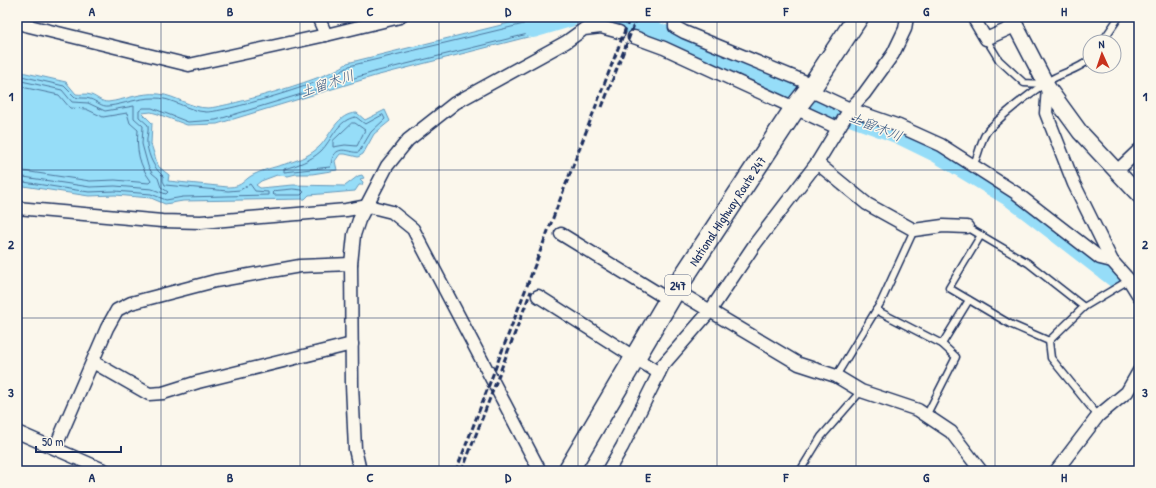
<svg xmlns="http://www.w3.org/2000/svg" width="1156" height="488" font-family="'Patrick Hand','Klee One',sans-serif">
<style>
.water{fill:#96ddf8;stroke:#6597ba}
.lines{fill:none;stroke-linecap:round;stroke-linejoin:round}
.shore{stroke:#4c759c;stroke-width:1}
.river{stroke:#96ddf8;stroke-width:20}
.service-casing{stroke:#1b2f5e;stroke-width:9}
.minor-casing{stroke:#1b2f5e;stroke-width:15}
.tertiary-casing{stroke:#1b2f5e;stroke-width:18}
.trunk-casing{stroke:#1b2f5e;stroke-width:23}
.service{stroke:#fbf7ec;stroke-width:6}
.minor{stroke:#fbf7ec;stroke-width:12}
.tertiary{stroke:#fbf7ec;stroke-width:15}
.trunk{stroke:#fbf7ec;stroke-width:20}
.rail{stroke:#1b2f5e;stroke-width:3;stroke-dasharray:6 3;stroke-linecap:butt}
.grid{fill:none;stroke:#1b2f5e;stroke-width:1;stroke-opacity:0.55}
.labels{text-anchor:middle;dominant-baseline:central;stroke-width:3;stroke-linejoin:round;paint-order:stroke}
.shield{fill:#fbf7ec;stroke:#5e6b89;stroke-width:1}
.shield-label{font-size:12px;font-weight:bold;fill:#1b2f5e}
.street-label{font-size:13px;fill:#1b2f5e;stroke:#fbf7ec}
.water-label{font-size:14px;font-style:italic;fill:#3a5a84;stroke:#fbf7ec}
.neatline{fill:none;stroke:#1b2f5e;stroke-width:1.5}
.grid-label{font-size:13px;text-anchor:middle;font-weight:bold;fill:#1b2f5e}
</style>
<rect width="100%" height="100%" fill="#fbf7ec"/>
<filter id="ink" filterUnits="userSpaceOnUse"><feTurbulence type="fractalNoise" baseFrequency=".025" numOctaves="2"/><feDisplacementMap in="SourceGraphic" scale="8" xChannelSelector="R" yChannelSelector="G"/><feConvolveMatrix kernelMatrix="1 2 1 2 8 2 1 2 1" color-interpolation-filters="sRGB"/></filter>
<g filter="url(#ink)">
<!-- water -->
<path class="water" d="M534 17H560L563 28 375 76 217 124 187 125 158 114 151 112 142 113 152 123 151 144 157 163 159 167 169 175 168 181 228 187C244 187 243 179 255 174 276 164 302 164 320 146 331 135 337 113 357 113L365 120 385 110 390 121 374 134 363 154 358 157 345 154H340L335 161 337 170 312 174H296L288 176 277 175 261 181 256 185 260 188 293 185 345 186 358 176 362 175 364 178 360 179 363 182 362 185H359L355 191 309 195 305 199 183 201 165 204 151 198 115 195 89 196 17 185V71L66 82 76 94C81 95 86 93 91 95 97 97 101 102 108 102 125 100 141 92 159 94 177 96 190 108 208 108 228 107 336 76 347 63Z"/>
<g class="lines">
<!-- shore -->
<g class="shore">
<path d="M17 75 64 86 75 97C80 99 85 97 90 99 97 101 101 107 109 106 124 104 138 98 154 98 172 97 187 111 206 112 227 112 335 80 349 66L528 23 532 17"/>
<polyline points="17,80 62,90 72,102 88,103 105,111 134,106 134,118 143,126 142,144 148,166 152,173 158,178 161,187 168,192 166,194 152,189 115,186 90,187 17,176"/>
<path d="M17 86 59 95 70 108 86 109 103 117 127 113 130 123 138 130C136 150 139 165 151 181L149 183 115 180 90 181 17 170"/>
<path d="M383 115 385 119 371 132 359 152C351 154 341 145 334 155 331 159 332 164 330 167L284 172V169C298 165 310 161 321 151 332 140 338 119 356 117L365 124Z"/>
<polygon points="352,123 355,123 365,130 357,146 345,145 333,147 333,141"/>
<path d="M17 181 89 192 115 191 151 194 166 200 183 197 268 195V192L255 191 250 184 240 190 228 191 165 185 163 181V176C154 168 149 157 147 145 146 138 149 132 148 125L139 117V111L143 108H152L188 122 216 120 374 72 548 29 557 25 556 17"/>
<polygon points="293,189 302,190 304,192 301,195 274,195 272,193 274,191"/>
</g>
<!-- river -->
<g class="river">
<polyline points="611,17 667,36 782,85 810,101 897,133 936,152 1012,198 1117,279"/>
<polyline points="533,28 570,17"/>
</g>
<!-- service casing -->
<g class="service-casing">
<g id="service">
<polyline points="986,39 999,60 1024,83 1044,84"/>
<polyline points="1102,42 1119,17"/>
<path d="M973 165C980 154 980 138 989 129 1008 110 1030 93 1052 79 1064 72 1080 69 1090 59"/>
<polyline points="967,227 1028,263 1084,307 1049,341 1051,358 1098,416"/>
<polyline points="981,235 949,288 1010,324 1049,341"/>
<polyline points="1084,307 1129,280"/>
<polyline points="876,310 942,344 956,357 926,416"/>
<polyline points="942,344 969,300"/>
<polyline points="836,376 881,302 914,230"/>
<polyline points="800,471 821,437 861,391"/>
</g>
</g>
<!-- minor casing -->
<g class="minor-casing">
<g id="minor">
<polyline points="318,17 326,35"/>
<polyline points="973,17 986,39 1015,26"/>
<polyline points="675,18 675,27 684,32 813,85"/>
<polyline points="17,23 189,65 326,35 400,17"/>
<polyline points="634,37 664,48 838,128"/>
<polyline points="1048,88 1046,113 1074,184 1112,261 1129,280 1139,296"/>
<polyline points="809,90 850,109 899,126 941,145 1016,193 1100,258 1112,261"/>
<polyline points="817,163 867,204 914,230 943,226 967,227"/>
<polyline points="1117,171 1139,150"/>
<polyline points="17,208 162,221 201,222 346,210 368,206 392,212 413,229 540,471"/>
<polyline points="561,234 669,300"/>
<polyline points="675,290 799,364 836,376 861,391 918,410 951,432 981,471"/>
<polyline points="538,296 659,373"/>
<polyline points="93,362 149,394 163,393 198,382 352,344"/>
<polyline points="17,432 106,471"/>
<polyline points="55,448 107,328 117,310 131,303 215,281 300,266 351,264"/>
<polyline points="360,471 355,449 352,385 351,264 354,235 359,220 387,166 408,140 455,103 566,42 584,29 601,27 619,32"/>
<polyline points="608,471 622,447 663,365 710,311 755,244 817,163 850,109 864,94 893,54 905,29 907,17"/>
<polyline points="1056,471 1098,416 1127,392 1139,371"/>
</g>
</g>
<!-- tertiary casing -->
<g class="tertiary-casing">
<polyline id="tertiary" points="1011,17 1048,88 1080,132 1139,195"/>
</g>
<!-- trunk casing -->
<g class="trunk-casing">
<g id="trunk">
<path id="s1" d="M568 471 675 290 795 108 813 85 858 17"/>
</g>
</g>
<!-- service -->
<use href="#service" class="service"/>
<!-- minor -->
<use href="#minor" class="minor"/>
<!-- tertiary -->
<use href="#tertiary" class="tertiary"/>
<!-- trunk -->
<use href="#trunk" class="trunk"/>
<!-- rail -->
<g class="rail">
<polyline points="602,107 637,17"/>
<polyline points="456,471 630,17"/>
<polyline points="462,471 531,291"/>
</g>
</g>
</g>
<!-- grid -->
<path class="grid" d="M161 17V471M300 17V471M439 17V471M578 17V471M717 17V471M856 17V471M995 17V471M17 170H1139M17 318H1139"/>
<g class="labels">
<!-- shield labels -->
<rect class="shield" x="665" y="275" width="26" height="20" rx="3"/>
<g class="shield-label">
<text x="678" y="285">247</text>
</g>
<!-- street labels -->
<g class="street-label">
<text stroke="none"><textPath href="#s1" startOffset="305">National Highway Route 247</textPath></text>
</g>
<!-- water labels -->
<g class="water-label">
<text transform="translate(327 83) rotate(-19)">土留木川</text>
<text transform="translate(876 126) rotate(22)">土留木川</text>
</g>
</g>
<!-- margin -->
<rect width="1156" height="488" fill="none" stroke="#fbf7ec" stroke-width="44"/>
<!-- north arrow -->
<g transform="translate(1102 54) rotate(357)"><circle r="19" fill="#fbf7ec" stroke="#a1a7b3"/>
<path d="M0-3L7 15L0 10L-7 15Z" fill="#c8321e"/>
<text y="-6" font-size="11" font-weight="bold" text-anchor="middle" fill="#1b2f5e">N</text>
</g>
<!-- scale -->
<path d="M36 446v6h85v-6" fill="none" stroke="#1b2f5e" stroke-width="2"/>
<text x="42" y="446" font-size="12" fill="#1b2f5e" stroke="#fbf7ec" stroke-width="3" paint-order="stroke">50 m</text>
<rect x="22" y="22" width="1112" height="444" class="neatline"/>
<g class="grid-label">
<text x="92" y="16">A</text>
<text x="230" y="16">B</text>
<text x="370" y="16">C</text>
<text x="508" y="16">D</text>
<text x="648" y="16">E</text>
<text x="786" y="16">F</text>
<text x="926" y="16">G</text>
<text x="1064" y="16">H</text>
<text x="11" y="101">1</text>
<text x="1145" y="101">1</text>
<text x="11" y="249">2</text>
<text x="1145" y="249">2</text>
<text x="11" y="397">3</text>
<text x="1145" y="397">3</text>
<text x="92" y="482">A</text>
<text x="230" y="482">B</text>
<text x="370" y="482">C</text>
<text x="508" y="482">D</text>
<text x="648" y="482">E</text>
<text x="786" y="482">F</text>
<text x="926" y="482">G</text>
<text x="1064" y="482">H</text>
</g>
</svg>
